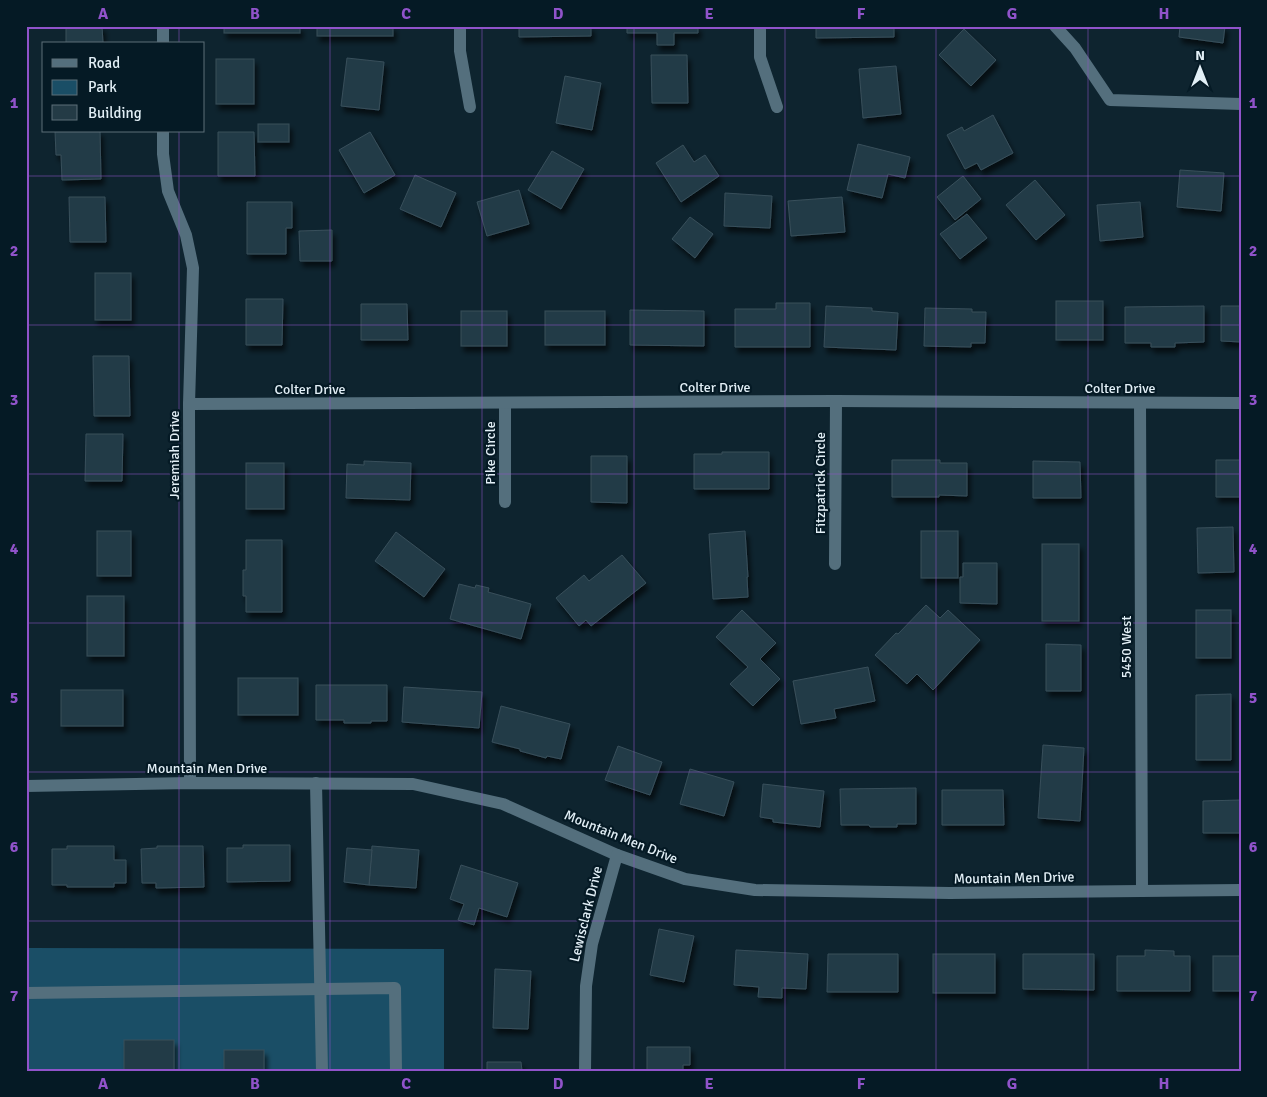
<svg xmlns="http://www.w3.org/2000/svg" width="1267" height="1097" font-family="Signika,sans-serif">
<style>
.green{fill:#1a4e66}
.building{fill:#243b46;stroke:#384f5b;filter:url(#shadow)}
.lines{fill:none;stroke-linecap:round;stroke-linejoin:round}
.lane{stroke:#546f7d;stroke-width:12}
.street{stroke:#546f7d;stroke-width:12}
.grid{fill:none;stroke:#9053ca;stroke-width:1;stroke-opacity:0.55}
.labels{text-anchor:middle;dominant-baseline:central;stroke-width:4.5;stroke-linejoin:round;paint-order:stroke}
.street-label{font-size:14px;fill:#e2eff6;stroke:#051a25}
.neatline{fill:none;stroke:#9053ca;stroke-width:2}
.grid-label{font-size:16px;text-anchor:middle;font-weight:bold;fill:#9053ca}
</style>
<defs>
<filter id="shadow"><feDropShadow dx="3" dy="5.5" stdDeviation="2.5" flood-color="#0009"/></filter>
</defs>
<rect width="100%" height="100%" fill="#0e242f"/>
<!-- green -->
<polygon class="green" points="26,948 444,949 444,1071 26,1071"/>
<!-- building -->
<g class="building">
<polygon points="66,26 102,26 103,43 66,43"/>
<rect x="224" y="26" width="76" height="7"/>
<rect x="317" y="26" width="76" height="10"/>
<polygon points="519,26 591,26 591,36 519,37"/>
<polygon points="627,26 698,26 698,33 674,33 674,45 657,45 657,33 627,33"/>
<polygon points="816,26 894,26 894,37 816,38"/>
<polygon points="1180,26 1225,26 1223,43 1179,37"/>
<polygon points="964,29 996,60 971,86 939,55"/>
<polygon points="651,55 687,55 688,103 652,103"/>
<polygon points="347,58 384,62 379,110 341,106"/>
<rect x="216" y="59" width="38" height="45"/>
<polygon points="896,66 901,114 863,118 859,69"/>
<polygon points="565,76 601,83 592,130 556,123"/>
<polygon points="993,115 1013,153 981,170 977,163 965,169 947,135 962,127 964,131"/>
<rect x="258" y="124" width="31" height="18"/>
<polygon points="55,131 100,131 101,179 62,180 61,155 56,155"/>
<polygon points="218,132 254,132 255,176 218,176"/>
<polygon points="370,132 395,175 364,193 339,150"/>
<polygon points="858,144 910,157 905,178 888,174 882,198 847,190"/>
<polygon points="683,145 694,162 705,155 719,176 681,202 656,163"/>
<polygon points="552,151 584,169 561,209 528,190"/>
<polygon points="1180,170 1224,173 1221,211 1177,207"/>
<polygon points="415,175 456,193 441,227 400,209"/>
<polygon points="963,176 981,199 955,220 937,197"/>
<polygon points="1035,180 1065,215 1036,240 1006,205"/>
<polygon points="519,190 529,224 487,236 477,202"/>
<polygon points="725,193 772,196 770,228 724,226"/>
<polygon points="69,197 105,197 106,242 70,242"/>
<polygon points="842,197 845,232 791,236 788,201"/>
<polygon points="247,202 292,202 292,228 286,228 286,254 247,254"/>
<polygon points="1140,202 1143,237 1100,241 1097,205"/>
<polygon points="967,214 987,238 960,259 940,234"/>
<polygon points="690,217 713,234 695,258 672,239"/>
<polygon points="332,230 332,261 300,261 299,231"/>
<rect x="95" y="273" width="36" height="47"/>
<polygon points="246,299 283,299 282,345 246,345"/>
<rect x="1056" y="301" width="47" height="39"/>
<polygon points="776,303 810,303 810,347 735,347 735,309 776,309"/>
<polygon points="361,304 407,304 408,340 361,340"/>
<polygon points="826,306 872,308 872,311 898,313 896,350 824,347"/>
<polygon points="1204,306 1204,342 1175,343 1175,347 1151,347 1151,343 1125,343 1125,307"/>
<polygon points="1221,306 1241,306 1241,342 1221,341"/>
<polygon points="925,308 972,309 972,312 986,312 985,343 971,343 971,347 924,346"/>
<polygon points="630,310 704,311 704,346 630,345"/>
<rect x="461" y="311" width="46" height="35"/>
<rect x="545" y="311" width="60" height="34"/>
<polygon points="93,356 129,356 130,416 94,416"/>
<polygon points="86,434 123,434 122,481 85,481"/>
<polygon points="722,452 769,452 769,489 694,489 694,454 722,454"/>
<polygon points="591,456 627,456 627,503 591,502"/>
<polygon points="892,460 940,460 940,463 967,463 967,496 939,495 939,497 892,497"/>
<polygon points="1216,460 1241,460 1241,510 1240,510 1240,497 1216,497"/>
<polygon points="364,461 411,463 410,500 346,498 347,464 364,465"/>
<polygon points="1033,461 1080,462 1081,498 1033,498"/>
<rect x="246" y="463" width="38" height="46"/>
<polygon points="1233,527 1234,572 1198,573 1197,528"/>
<rect x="97" y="531" width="34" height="45"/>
<polygon points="745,531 748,577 747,577 748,597 713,599 709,534"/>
<rect x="921" y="531" width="37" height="47"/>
<polygon points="396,532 445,569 424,597 375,561"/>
<polygon points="246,540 282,540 282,612 246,612 246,596 243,596 243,570 246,570"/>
<rect x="1042" y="544" width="37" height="77"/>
<polygon points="622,555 646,583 591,626 586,620 579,626 556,598 584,575 589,581"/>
<polygon points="963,563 997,563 997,604 960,603 960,577 963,577"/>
<polygon points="459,584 475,588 476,585 489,588 488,592 531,604 521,639 450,619"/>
<rect x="87" y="596" width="37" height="60"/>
<polygon points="926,605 940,618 948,610 980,640 933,690 917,674 907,684 875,655 896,633 898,634"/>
<polygon points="742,610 776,643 760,659 780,679 753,706 730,684 748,667 716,637"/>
<rect x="1196" y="610" width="35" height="48"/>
<polygon points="1046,644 1081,645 1081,691 1046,691"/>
<polygon points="868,667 875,701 834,709 836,718 801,724 793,681"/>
<rect x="238" y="678" width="60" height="37"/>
<polygon points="316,685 387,685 387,721 371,721 371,723 344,723 344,720 316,720"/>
<polygon points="404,687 482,692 479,728 402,722"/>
<rect x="61" y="690" width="62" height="36"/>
<polygon points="1231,694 1231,760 1196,760 1196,695"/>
<polygon points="501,706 570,724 561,759 547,756 546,758 520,751 520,749 492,742"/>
<polygon points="1043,745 1084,748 1080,821 1038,818"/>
<polygon points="618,746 662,762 650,795 605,780"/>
<polygon points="690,769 734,782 724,816 680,804"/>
<polygon points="763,784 824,791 820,827 773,822 773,819 760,817"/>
<polygon points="916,788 916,824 897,824 897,827 870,827 869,825 841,825 840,789"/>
<polygon points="942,790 1003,790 1004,825 942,825"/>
<polygon points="1241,800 1241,833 1203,833 1203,801"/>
<polygon points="243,845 290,845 290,881 227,882 227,848 243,848"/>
<polygon points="67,846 114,846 114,860 126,860 126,883 114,883 114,887 67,887 67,885 52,885 52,849 67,849"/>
<polygon points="157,846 203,846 204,887 156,888 156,883 142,883 141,849 157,848"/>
<polygon points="372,846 419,850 416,888 369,885"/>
<polygon points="347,848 372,850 369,885 344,882"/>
<polygon points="461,865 518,883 507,917 479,908 474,925 458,920 464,904 450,899"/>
<polygon points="659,929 694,936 684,982 650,975"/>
<polygon points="736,950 808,954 806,989 782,988 782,998 758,997 759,987 734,985"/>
<polygon points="1145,950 1174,951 1174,956 1190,956 1190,991 1117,991 1117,956 1145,956"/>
<polygon points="828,954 898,954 898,992 827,992"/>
<rect x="933" y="954" width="62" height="39"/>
<polygon points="1023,954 1094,954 1094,990 1023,989"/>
<rect x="1213" y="956" width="28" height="35"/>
<polygon points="495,969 531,971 528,1029 493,1028"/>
<rect x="124" y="1040" width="50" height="31"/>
<polygon points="647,1047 690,1047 690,1065 683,1065 683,1071 647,1071"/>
<rect x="224" y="1050" width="40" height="21"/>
<polygon points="487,1062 521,1062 522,1071 487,1071"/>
</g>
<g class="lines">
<!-- lane -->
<g class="lane">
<polyline points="316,783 322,1071"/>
<polyline points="26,993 395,988 396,1071"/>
</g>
<!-- street -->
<g class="street">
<polyline points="163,26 163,44"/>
<polyline points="460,26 460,51 470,107"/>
<polyline points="760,26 760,57 777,107"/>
<polyline points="1055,26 1075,48 1110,100 1241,104"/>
<polyline points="163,131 163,154 168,191 186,235 193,268 189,404 190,783"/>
<polyline points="505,403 505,502"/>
<polyline points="1140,403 1142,891"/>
<polyline points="189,404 836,401 1241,403"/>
<polyline points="835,564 836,401"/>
<polyline points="26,786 190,783 413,784 503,804 617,855 685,879 755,890 950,893 1241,890"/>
<polyline points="585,1071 586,986 592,944 617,855"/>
</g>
</g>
<!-- grid -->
<path class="grid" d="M179 26V44M330 26V1071M482 26V1071M634 26V1071M785 26V1071M936 26V1071M1088 26V1071M179 131V1071M26 176H1241M26 325H1241M26 474H1241M26 623H1241M26 772H1241M26 921H1241"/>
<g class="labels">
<!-- street labels -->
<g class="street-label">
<text x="715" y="387">Colter Drive</text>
<text x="1120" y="388">Colter Drive</text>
<text x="310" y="389">Colter Drive</text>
<text transform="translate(490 453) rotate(-90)">Pike Circle</text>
<text transform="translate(174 455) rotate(-90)">Jeremiah Drive</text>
<text transform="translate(820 483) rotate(-90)">Fitzpatrick Circle</text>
<text transform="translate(1126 647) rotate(-90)">5450 West</text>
<text x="207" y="768">Mountain Men Drive</text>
<text transform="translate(621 837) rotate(22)">Mountain Men Drive</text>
<text transform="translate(1014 878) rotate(-1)">Mountain Men Drive</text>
<text transform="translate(586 914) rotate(-76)">Lewisclark Drive</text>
</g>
</g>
<!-- border -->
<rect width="1267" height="1097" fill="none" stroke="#051a25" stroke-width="55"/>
<!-- legend -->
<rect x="42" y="42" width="162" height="90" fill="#051a25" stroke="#5d6f79"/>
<rect x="52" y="59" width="25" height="8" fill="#546f7d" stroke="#5d6f79"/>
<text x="88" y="68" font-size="15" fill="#e2eff6">Road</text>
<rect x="52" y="80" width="25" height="15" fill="#1a4e66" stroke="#5d6f79"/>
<text x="88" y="92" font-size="15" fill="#e2eff6">Park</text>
<rect x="52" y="105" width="25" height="15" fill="#243b46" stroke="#5d6f79"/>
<text x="88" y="118" font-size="15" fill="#e2eff6">Building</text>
<!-- north arrow -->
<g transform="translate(1200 68)" stroke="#051a25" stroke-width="4" paint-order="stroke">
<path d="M0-4L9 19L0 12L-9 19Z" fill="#e2eff6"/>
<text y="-8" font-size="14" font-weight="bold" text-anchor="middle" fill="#e2eff6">N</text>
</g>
<rect x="28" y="28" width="1212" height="1042" class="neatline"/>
<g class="grid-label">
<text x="103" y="19">A</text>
<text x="255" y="19">B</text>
<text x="406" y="19">C</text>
<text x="558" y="19">D</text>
<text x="709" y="19">E</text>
<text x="861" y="19">F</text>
<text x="1012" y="19">G</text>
<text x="1164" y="19">H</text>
<text x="14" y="108">1</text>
<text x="1253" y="108">1</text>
<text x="14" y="256">2</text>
<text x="1253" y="256">2</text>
<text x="14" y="405">3</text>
<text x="1253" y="405">3</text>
<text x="14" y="554">4</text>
<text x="1253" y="554">4</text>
<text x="14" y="703">5</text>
<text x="1253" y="703">5</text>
<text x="14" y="852">6</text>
<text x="1253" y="852">6</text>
<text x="14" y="1001">7</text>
<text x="1253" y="1001">7</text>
<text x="103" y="1089">A</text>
<text x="255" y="1089">B</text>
<text x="406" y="1089">C</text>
<text x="558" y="1089">D</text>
<text x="709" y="1089">E</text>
<text x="861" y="1089">F</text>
<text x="1012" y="1089">G</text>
<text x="1164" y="1089">H</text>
</g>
</svg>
